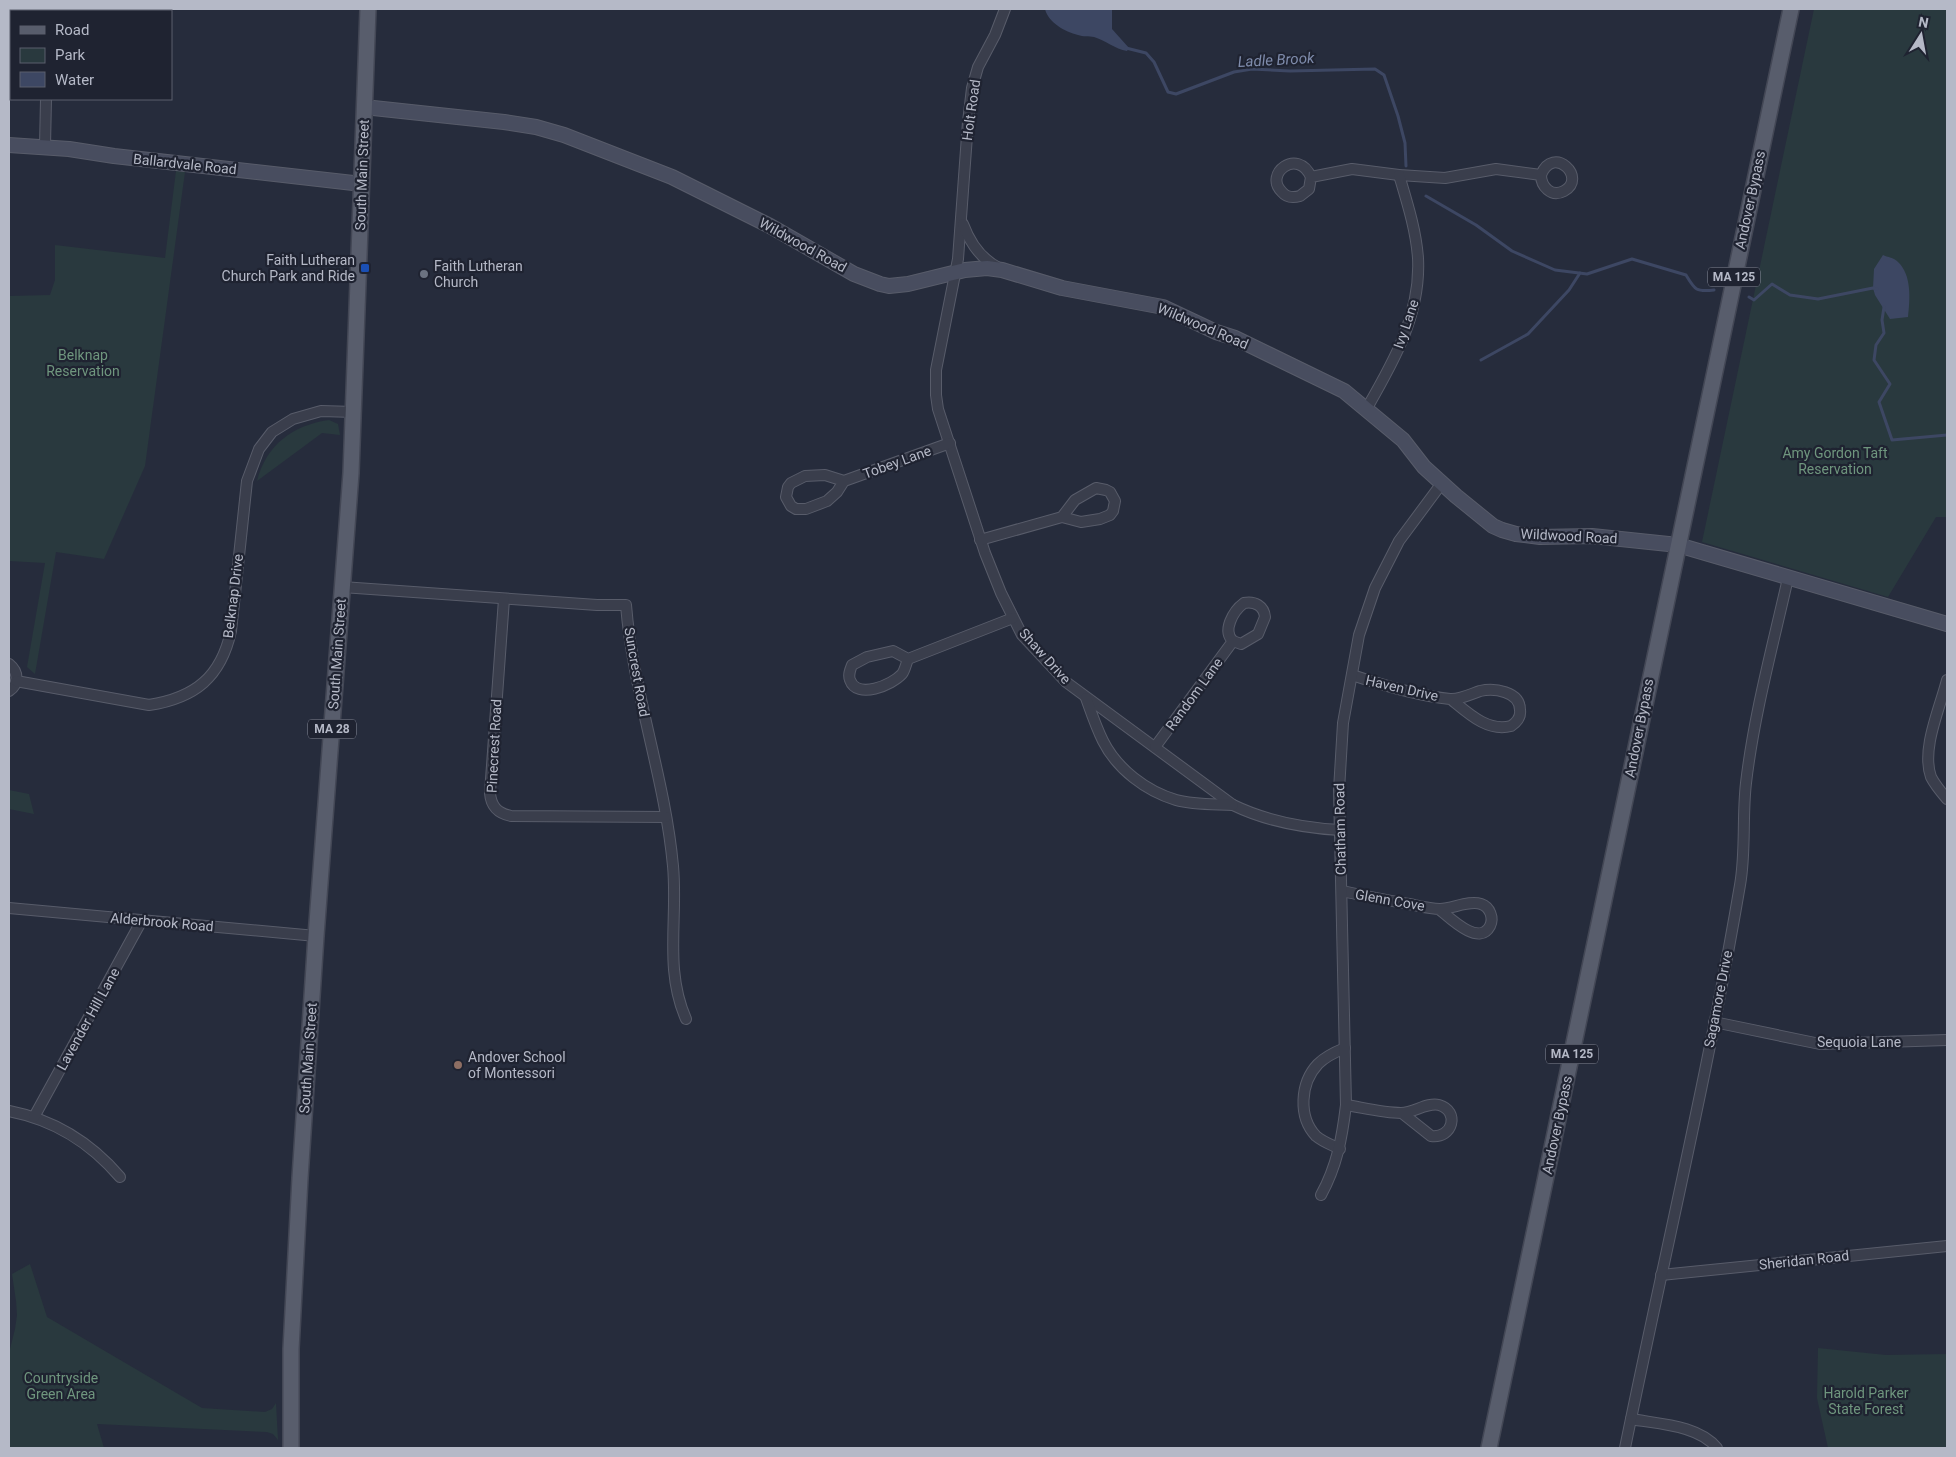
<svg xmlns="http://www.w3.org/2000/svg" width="1956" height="1457" font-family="Roboto,sans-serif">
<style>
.green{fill:#29393e}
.water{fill:#3d4763}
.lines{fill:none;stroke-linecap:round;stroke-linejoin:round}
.stream{stroke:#3d4763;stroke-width:3}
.street-casing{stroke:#585c6a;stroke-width:12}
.secondary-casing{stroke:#585c6a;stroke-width:16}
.primary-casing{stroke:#434755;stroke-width:18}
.street{stroke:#3a3e4c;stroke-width:10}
.secondary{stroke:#484d5f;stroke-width:14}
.primary{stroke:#585d6c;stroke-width:15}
.transit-dot{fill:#1a4fb4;stroke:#1f2331;stroke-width:2}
.worship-dot{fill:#6b7280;stroke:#1f2331;stroke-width:2}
.education-dot{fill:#8d6e63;stroke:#1f2331;stroke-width:2}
.labels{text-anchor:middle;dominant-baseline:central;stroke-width:4.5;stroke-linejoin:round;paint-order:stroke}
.shield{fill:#1f2331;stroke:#888c9a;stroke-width:1}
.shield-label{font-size:12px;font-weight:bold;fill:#b5b9c7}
.street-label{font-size:14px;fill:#b5b9c7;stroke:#1f2331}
.poi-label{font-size:14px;fill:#b5b9c7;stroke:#1f2331;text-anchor:start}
.park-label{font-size:14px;fill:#6f967e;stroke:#1f2331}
.water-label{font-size:15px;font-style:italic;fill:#7f8cac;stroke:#1f2331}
</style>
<rect width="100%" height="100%" fill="#262c3c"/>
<!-- green -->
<g class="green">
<polygon points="1814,9 1947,9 1947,517 1936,517 1888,597 1702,542"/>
<polygon points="176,171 185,172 145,466 104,559 56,552 35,674 27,667 45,563 9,561 9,296 50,295 55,280 55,245 165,258"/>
<path d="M329 420 338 424 340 435 322 433 257 481C266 445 293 425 329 420Z"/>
<polygon points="9,790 29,794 34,814 9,809"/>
<polygon points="30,1264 47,1317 202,1408 265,1412 272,1409 276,1403 278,1440 273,1434 267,1432 97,1424 104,1448 9,1448 9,1353 15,1329 17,1315 16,1301 12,1274"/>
<polygon points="1818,1348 1886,1355 1947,1354 1947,1448 1828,1448 1817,1398"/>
</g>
<!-- water -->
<g class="water">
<path d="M1045 9H1112V29L1129 48 1127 51C1115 49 1105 40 1094 37 1089 36 1083 37 1078 35 1065 32 1048 22 1045 9Z"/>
<path d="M1883 255C1887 257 1895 258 1898 262 1912 275 1910 300 1908 317L1890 319 1875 295 1873 288 1874 269Z"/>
</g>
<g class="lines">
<!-- stream -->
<g class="stream">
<polyline points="1126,48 1146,53 1154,62 1168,92 1176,94 1234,72 1252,69 1290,71 1375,69 1384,75 1398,116 1405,143 1406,166"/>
<path d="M1426 196 1476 225 1512 251 1555 270 1587 274 1632 259 1686 275C1695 290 1696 292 1714 290"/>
<polyline points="1749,297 1754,300 1772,284 1790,295 1818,299 1873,288 1877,289"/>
<polyline points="1884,307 1882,320 1884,333 1876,345 1874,360 1890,384 1879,402 1892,440 1947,435"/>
<polyline points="1481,360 1528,334 1569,290 1580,273"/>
</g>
<!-- street casing -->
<g class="street-casing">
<g id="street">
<path d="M1005 9 995 35 978 67 972 88 968 122 958 259 936 370V395L938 409 985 553 1001 593 1022 635 1066 682 1233 805C1266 821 1304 828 1340 830"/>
<polyline points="45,146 46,99"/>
<path d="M1311 177 1309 189 1300 196C1293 198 1287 198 1282 192 1263 174 1298 147 1311 177L1352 169 1399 175 1445 178 1496 169 1541 175C1541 186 1551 198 1564 191 1588 178 1553 144 1541 175"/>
<path d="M963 224C970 243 981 259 999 268"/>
<path d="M1367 408C1394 361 1421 314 1418 258 1416 230 1407 202 1399 175"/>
<polyline points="844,481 837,492 827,501 806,509 796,509 791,506 786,497 788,487 791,483 805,476 825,475 844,481 950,443"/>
<polyline points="980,540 1062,517 1075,500 1096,488 1106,490 1110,492 1115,501 1113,511 1110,515 1100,519 1081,522 1062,517"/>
<path d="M342 587 597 605H626C633 693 665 778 673 866 678 919 664 969 686 1019"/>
<path d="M504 599 490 793C491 806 497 813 511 816L666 817"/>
<path d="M908 659 893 651 867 657 852 665C850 670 848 675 850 680 857 700 892 685 902 674 905 670 906 664 908 659L1013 618"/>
<path d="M9 664C19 672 19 684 9 691"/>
<path d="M1352 675C1382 685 1419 696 1450 699 1459 700 1471 694 1480 691 1494 688 1520 691 1520 710 1521 717 1517 722 1511 726 1488 732 1469 714 1452 700"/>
<path d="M1947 680C1940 708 1921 749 1931 777 1935 785 1941 792 1947 799"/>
<path d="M16 681 149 705C195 698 221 677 231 631L247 481 259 449 272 432 293 419 321 411 354 412"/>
<path d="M1086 698C1091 712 1096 727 1103 741 1117 769 1146 791 1176 800 1194 805 1214 804 1233 805"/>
<path d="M1155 747 1233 641 1241 644 1258 634 1265 617C1264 606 1255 601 1244 603 1233 611 1222 631 1233 641"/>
<path d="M1342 891C1364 896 1387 900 1409 904 1419 906 1430 909 1440 909 1452 909 1469 900 1481 904 1490 907 1494 918 1490 926 1479 947 1450 918 1439 909"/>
<polyline points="9,908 316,936"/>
<polyline points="1714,1022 1820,1044 1947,1040"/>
<path d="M1346 1105C1364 1108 1384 1113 1401 1113 1414 1113 1427 1102 1439 1105 1460 1111 1453 1139 1431 1136L1402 1113"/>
<path d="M9 1111C55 1120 90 1142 120 1177"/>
<polyline points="34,1117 142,920"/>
<path d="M1340 1149C1332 1145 1323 1142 1316 1136 1298 1117 1300 1083 1318 1064 1326 1056 1335 1052 1345 1048"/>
<path d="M1321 1195C1337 1166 1342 1138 1346 1105L1339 790 1343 723 1359 635 1375 588 1399 541 1442 483"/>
<polyline points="1661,1275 1947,1246"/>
<path d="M1631 1419C1658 1424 1699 1425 1717 1448"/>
<path d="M1625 1448C1663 1261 1708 1074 1740 885 1746 851 1742 817 1746 783 1754 714 1773 645 1788 578"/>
</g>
</g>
<!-- secondary casing -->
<g class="secondary-casing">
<g id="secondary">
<polyline points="364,107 504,122 536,127 564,135 672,177 770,226 854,274 880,284 889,286 908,284 965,270 987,268 1002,270 1062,288 1163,307 1216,332 1235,338 1344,391 1403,440 1424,467 1456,496 1493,526 1502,530 1516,534 1540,537 1592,536 1678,545 1947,624"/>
<polyline points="9,145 69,149 114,156 362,184"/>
</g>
</g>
<!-- primary casing -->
<g class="primary-casing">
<g id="primary">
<polyline points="291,1448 291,1349 300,1178 316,936 351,473 368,9"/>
<path d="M1489 1448C1590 968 1690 488 1791 9"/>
</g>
</g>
<!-- street -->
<use href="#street" class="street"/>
<!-- secondary -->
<use href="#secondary" class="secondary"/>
<!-- primary -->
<use href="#primary" class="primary"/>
</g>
<!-- markers -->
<rect class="transit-dot" x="360" y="263" width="10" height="10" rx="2.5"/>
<circle class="worship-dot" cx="424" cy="274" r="5"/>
<circle class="education-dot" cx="458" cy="1065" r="5"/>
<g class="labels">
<!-- shield labels -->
<g class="shield">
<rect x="1708" y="267.5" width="52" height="19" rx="4"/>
<rect x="308" y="719.5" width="48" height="19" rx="4"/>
<rect x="1546" y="1044.5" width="52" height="19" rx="4"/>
</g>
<g class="shield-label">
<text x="1734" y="277">MA 125</text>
<text x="332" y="729">MA 28</text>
<text x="1572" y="1054">MA 125</text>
</g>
<!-- street labels -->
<g class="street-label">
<text transform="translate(971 110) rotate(-82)">Holt Road</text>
<text transform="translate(185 164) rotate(6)">Ballardvale Road</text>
<text transform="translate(362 175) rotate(-88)">South Main Street</text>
<text transform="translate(1750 200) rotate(-78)">Andover Bypass</text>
<text transform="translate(803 245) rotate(29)">Wildwood Road</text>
<text transform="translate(1406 324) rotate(-71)">Ivy Lane</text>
<text transform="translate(1203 326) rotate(23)">Wildwood Road</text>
<text transform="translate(897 462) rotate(-20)">Tobey Lane</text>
<text transform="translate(1569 536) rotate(3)">Wildwood Road</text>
<text transform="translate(233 596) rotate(-83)">Belknap Drive</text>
<text transform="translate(337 654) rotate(-86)">South Main Street</text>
<text transform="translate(1045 656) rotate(48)">Shaw Drive</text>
<text transform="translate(637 672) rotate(80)">Suncrest Road</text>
<text transform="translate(1402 688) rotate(13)">Haven Drive</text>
<text transform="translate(1194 694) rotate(-54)">Random Lane</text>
<text transform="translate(1639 728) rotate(-79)">Andover Bypass</text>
<text transform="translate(494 746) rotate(-87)">Pinecrest Road</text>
<text transform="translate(1340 829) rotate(-91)">Chatham Road</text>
<text transform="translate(1390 900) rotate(10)">Glenn Cove</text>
<text transform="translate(162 922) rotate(5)">Alderbrook Road</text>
<text transform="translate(1718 999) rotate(-79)">Sagamore Drive</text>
<text transform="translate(88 1019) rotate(-61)">Lavender Hill Lane</text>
<text x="1859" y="1042">Sequoia Lane</text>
<text transform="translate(308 1058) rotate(-86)">South Main Street</text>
<text transform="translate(1557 1125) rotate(-78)">Andover Bypass</text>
<text transform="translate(1804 1260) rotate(-6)">Sheridan Road</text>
</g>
<!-- poi labels -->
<g class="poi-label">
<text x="355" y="260" text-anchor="end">Faith Lutheran<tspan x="355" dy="16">Church Park and Ride</tspan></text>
<text x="434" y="266">Faith Lutheran<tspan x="434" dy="16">Church</tspan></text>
<text x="468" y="1057">Andover School<tspan x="468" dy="16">of Montessori</tspan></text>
</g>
<!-- park labels -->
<g class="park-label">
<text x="83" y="355">Belknap<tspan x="83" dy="16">Reservation</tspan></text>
<text x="1835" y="453">Amy Gordon Taft<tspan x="1835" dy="16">Reservation</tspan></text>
<text x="61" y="1378">Countryside<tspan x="61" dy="16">Green Area</tspan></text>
<text x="1866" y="1393">Harold Parker<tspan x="1866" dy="16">State Forest</tspan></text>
</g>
<!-- water labels -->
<g class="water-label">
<text transform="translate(1276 60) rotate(-3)">Ladle Brook</text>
</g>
</g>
<!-- border -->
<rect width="1956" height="1457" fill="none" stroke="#b5b9c7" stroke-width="20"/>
<!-- legend -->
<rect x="10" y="10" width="162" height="90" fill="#1f2331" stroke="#5b5f6d"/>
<rect x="20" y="26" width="25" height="8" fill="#585d6c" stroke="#5b5f6d"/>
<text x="55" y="35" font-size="15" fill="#b5b9c7">Road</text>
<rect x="20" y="48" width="25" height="15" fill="#29393e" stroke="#5b5f6d"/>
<text x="55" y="60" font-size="15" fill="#b5b9c7">Park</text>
<rect x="20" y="72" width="25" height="15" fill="#3d4763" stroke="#5b5f6d"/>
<text x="55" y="85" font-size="15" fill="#b5b9c7">Water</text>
<!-- north arrow -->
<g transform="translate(1921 35) rotate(11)" stroke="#1f2331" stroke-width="4" paint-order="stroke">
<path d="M0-4L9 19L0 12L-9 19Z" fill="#b5b9c7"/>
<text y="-8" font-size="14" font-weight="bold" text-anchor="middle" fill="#b5b9c7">N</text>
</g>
</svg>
